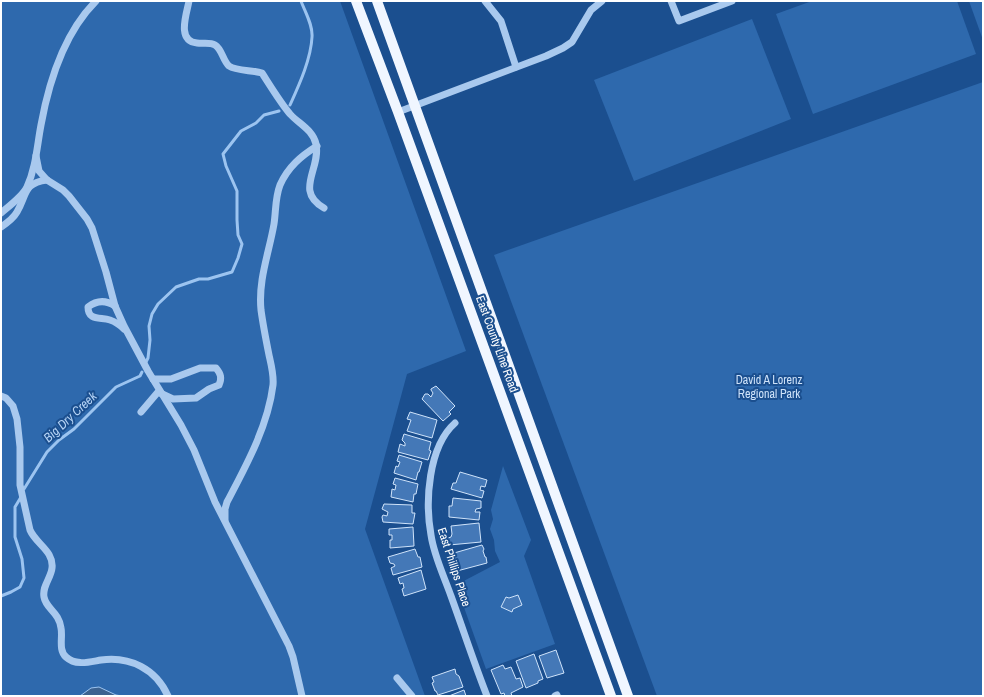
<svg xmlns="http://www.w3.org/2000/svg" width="984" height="697" font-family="'Archivo Narrow',sans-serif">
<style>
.green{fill:#2e69ad}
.water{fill:#3c6290;stroke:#9cc4f0}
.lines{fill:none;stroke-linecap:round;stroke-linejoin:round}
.stream{stroke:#9cc4f0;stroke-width:3}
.building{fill:#4478b7;stroke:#cfe3fa}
.minor{stroke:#a9c9ee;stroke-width:7}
.major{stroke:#f0f6ff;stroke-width:10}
.labels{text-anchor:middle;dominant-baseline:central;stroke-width:4;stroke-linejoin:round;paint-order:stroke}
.street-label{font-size:12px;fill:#fff;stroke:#1b4f8f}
.park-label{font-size:12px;fill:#cfe3fa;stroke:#1b4f8f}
.water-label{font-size:13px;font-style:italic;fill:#b5d3f5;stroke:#1b4f8f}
</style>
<rect width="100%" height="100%" fill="#1b4f8f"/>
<!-- green -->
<g class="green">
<polygon points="1,1 340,1 466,351 407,374 365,529 425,696 1,696"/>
<polygon points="812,1 957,1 976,54 813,114 776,14"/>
<polygon points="969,1 983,1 983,40"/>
<polygon points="752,19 791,119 634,181 594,80"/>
<polygon points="983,82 983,696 657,696 494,255"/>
<polygon points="503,466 531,540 524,556 555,644 486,669 456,585 500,562 495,551 494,540 490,529 493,519 491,510"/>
</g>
<!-- water -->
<polygon class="water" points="99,687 116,695 122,696 80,696 91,688"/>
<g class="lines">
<!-- stream -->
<g class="stream">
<path d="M290 105C299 85 311 59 312 37 313 25 305 12 301 1"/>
<polyline points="146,362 148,358 150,340 149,326 152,314 158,304 176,287 199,279 208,279 232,272 238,258 242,244 238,235 237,220 237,191 226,166 223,154 241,131 256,123 264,115 279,111"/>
<polyline points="24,489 47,452 59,440 74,429 116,387 140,376 142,372"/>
<polyline points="1,596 11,592 20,587 24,578 22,559 15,537 15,507 21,497"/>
</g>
</g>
<!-- building -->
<g class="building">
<polygon points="436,386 455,406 449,412 451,414 443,421 422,399 425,394 428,394 431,397 433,393 431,390 431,389"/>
<polygon points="410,412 437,420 432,438 407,431 411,420 407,419"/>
<polygon points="404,434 431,442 429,450 431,451 428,460 398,452 400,444 405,446 405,443 402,440"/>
<polygon points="399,455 422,462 419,472 418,472 416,480 394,473 396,466 398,467 400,462 397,461"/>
<polygon points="460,472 487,480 485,487 481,486 480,490 484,491 482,498 451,489 453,483 456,483 457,480"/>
<polygon points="395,478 418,484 416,494 414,494 413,502 391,497 392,489 395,490 396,485 393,484"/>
<polygon points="453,498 481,501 481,508 476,509 475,512 480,512 479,520 449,517 449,506 452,506"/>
<polygon points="384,504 412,505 412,513 415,513 413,524 383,522 382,517 383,515 387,516 388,512 382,509"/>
<polygon points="479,523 481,542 449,545 448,538 451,537 452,534 451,526"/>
<polygon points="413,527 414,546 390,548 390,540 392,540 392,535 389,535 389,529"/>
<polygon points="482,545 484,549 483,551 485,557 486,557 487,563 457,571 454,561 456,561 454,553"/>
<polygon points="415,549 418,557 420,557 422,567 393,575 391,568 395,566 394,564 390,563 388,557"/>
<polygon points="421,570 426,589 404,596 402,589 404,588 403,583 400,584 398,578"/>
<polygon points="518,595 522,605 513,609 512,612 501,607 506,597 509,598"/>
<polygon points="556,650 564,673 547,678 539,656"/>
<polygon points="534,654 543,679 538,681 538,683 526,688 516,661"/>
<polygon points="503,665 505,669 511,667 516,679 520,678 523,687 511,693 512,696 505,696 504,693 501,694 491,670"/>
<polygon points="455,669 456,674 459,676 463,687 438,695 436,691 435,691 432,683 434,682 432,677"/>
<polygon points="464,690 466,696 449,696"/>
</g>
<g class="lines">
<!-- minor -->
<g class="minor">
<path d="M189 1C187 13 176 41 197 43 203 44 210 42 215 45 222 49 223 61 229 66 236 71 253 70 262 73 271 87 280 102 290 114 299 124 313 130 316 144 321 169 294 191 324 208"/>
<polyline points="485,1 501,21 516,67"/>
<polyline points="671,1 679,21 732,1"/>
<polyline points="398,112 546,56 563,48 572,42 591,10 602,1"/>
<polyline points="36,156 39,171 47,180 63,190 69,196 87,219 92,228 106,272 115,306 124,326 148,371 181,425 194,450 215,502 289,646 293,657 302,696"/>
<path d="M1 213C8 207 23 196 27 187 36 167 37 146 41 125 49 81 64 33 96 1"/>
<path d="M1 227C7 223 13 219 17 212 27 195 23 183 47 180"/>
<path d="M115 306C106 300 97 300 88 307 88 321 100 317 110 320 116 322 120 325 124 329"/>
<path d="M1 396 6 398 13 406 17 419 20 447V485L30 530C36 544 54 551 52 568 51 578 42 586 44 597 46 609 59 612 61 628 63 637 58 650 66 657 76 666 89 662 101 660 130 656 156 669 168 696"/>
<path d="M141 412 158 392 173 399 196 398 209 389 219 385C222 378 221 374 216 368H200L171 379H153"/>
<path d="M455 423C428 447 425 502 431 535 434 556 444 576 451 596 463 629 474 663 487 696"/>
<path d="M225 520V509L227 502C246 466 268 426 273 385 274 375 271 364 269 355 266 340 263 325 261 310 258 280 269 253 274 224 276 211 275 198 280 185 288 167 301 156 317 146"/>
<polyline points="397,678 412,696"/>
<polyline points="555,696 557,695"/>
</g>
<!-- major -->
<g class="major">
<polyline points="356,1 398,112 611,696"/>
<polyline points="377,1 628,696"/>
</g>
</g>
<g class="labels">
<!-- street labels -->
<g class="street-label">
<text transform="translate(497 344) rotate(70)">East County Line Road</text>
<text transform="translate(454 567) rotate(72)">East Phillips Place</text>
</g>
<!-- park labels -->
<g class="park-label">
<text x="769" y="380">David A Lorenz<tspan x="769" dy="14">Regional Park</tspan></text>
</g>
<!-- water labels -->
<g class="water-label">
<text transform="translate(70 417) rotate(-43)">Big Dry Creek</text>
</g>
</g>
<!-- border -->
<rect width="984" height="697" fill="none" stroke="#ffffff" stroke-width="4"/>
</svg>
